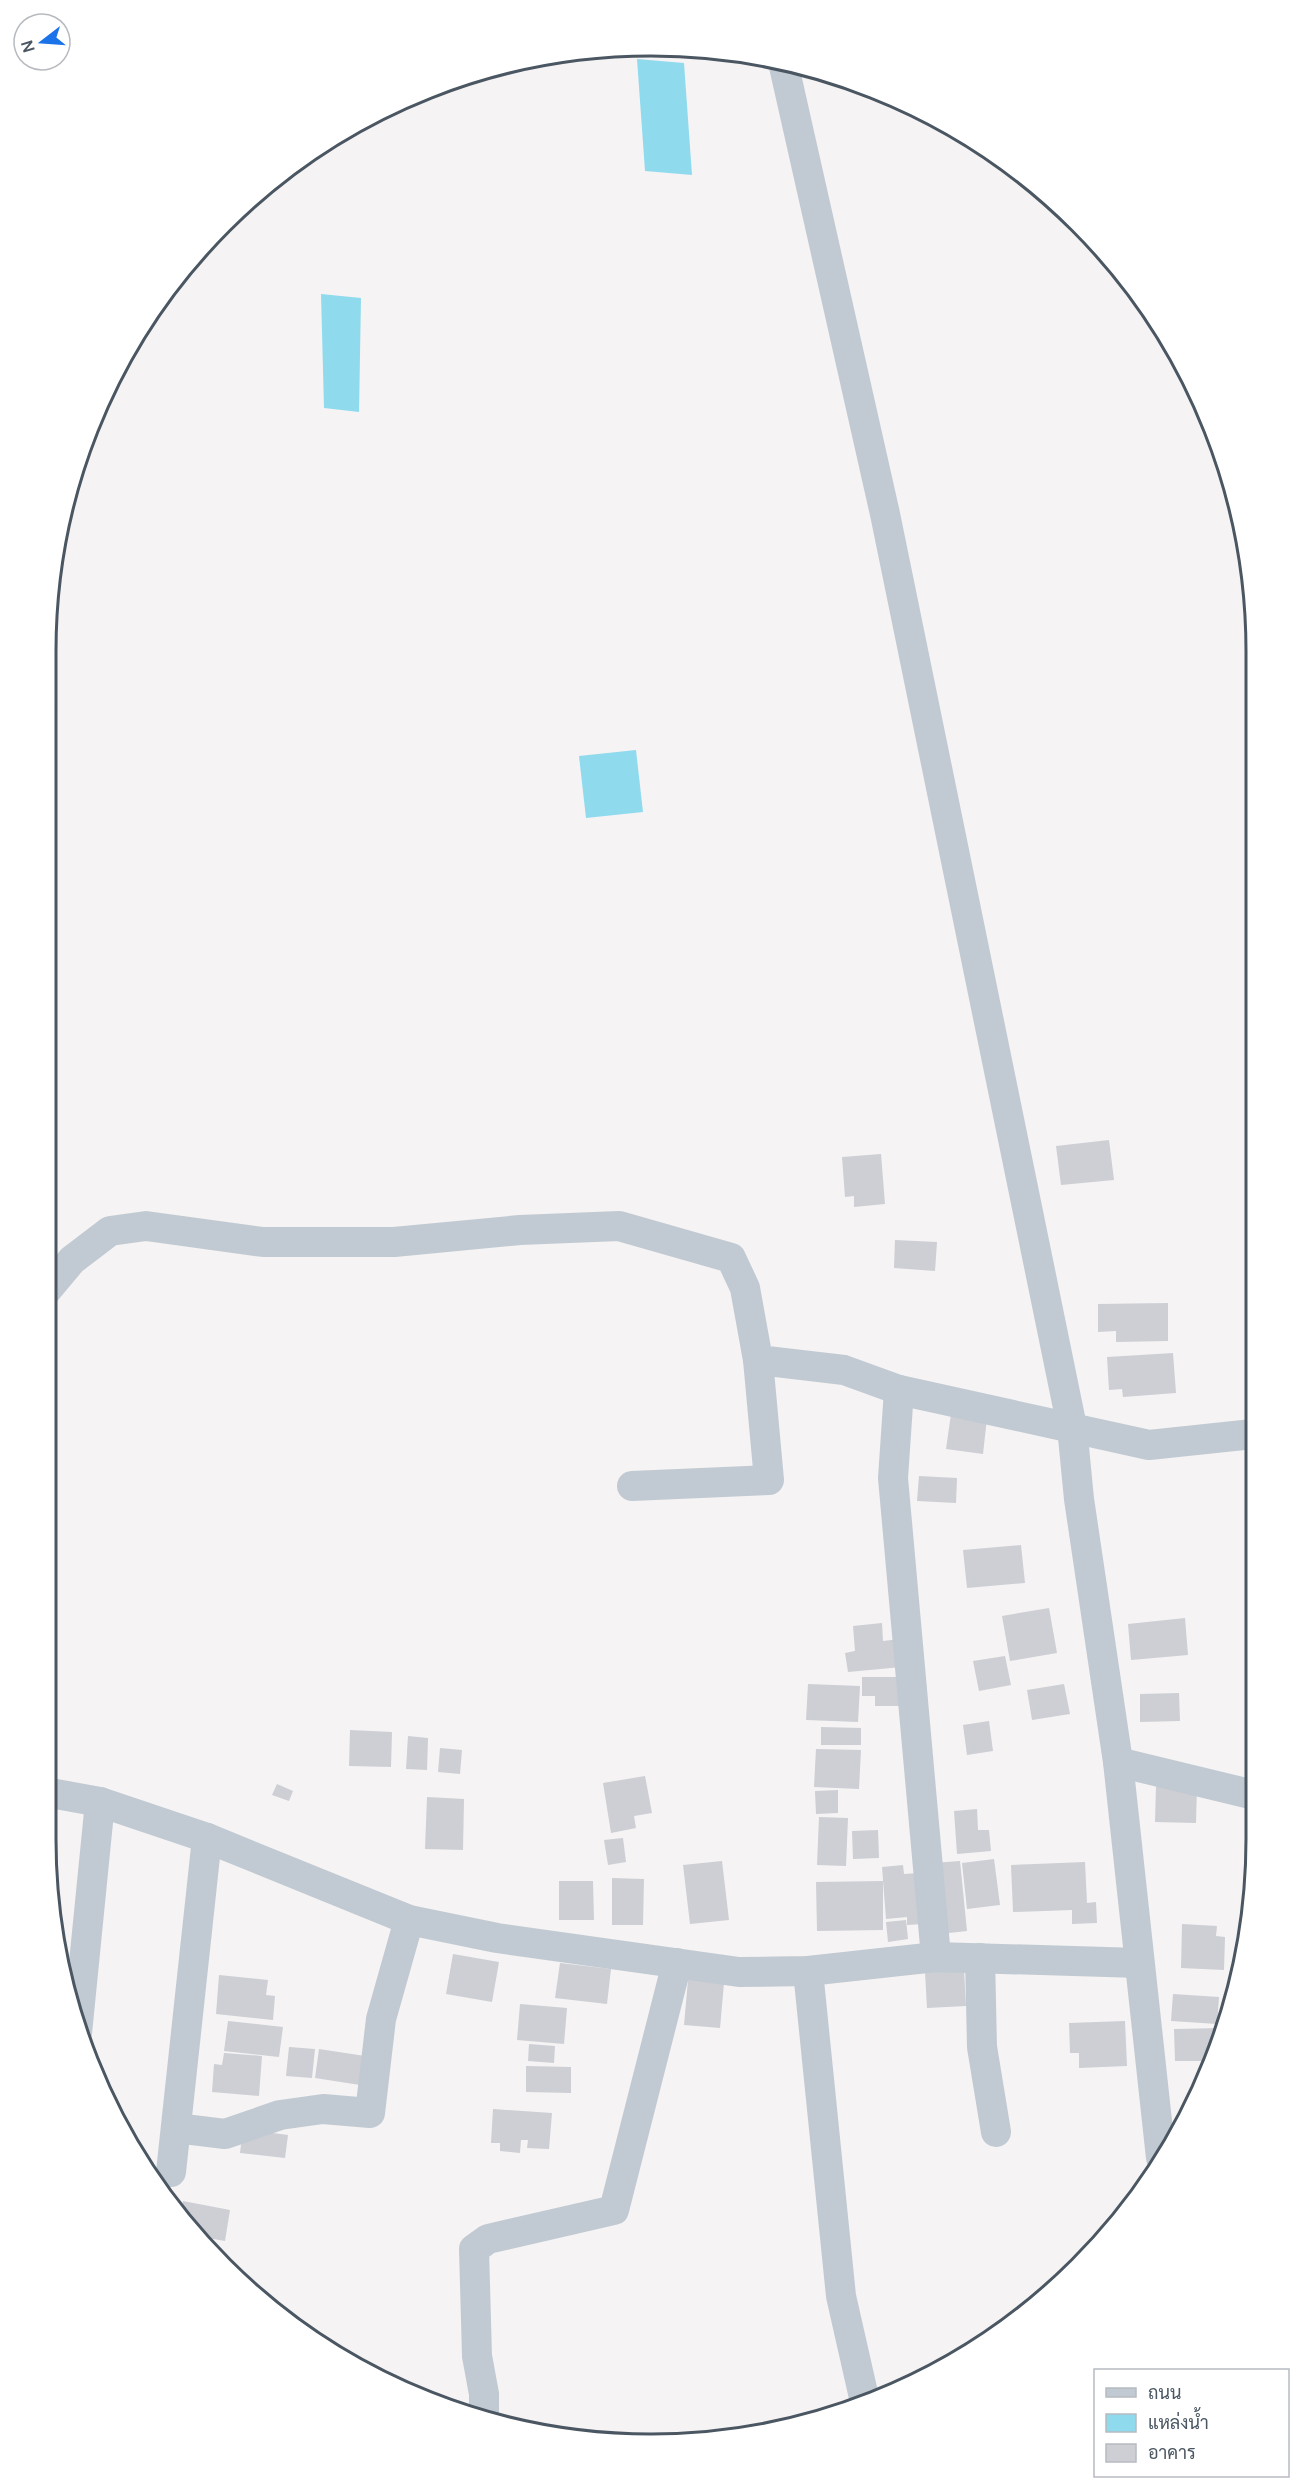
<svg xmlns="http://www.w3.org/2000/svg" width="1301" height="2489" font-family="Manrope,Sarabun,sans-serif">
<style>
.water{fill:#90daee}
.building{fill:#cdcfd5}
.lines{fill:none;stroke-linecap:round;stroke-linejoin:round}
.minor{stroke:#c1cad2;stroke-width:30}
.rim{fill:none;stroke:#4a5661;stroke-width:3}
</style>
<rect width="100%" height="100%" fill="#f5f3f3"/>
<!-- water -->
<g class="water">
<polygon points="637,59 684,63 692,175 645,171"/>
<polygon points="321,294 361,298 359,412 324,408"/>
<polygon points="636,750 643,812 586,818 579,756"/>
</g>
<!-- building -->
<g class="building">
<polygon points="1109,1140 1114,1180 1061,1185 1056,1146"/>
<polygon points="881,1154 885,1204 854,1207 854,1196 845,1197 842,1157"/>
<polygon points="895,1240 937,1242 935,1271 894,1268"/>
<polygon points="1168,1303 1168,1341 1116,1342 1116,1331 1098,1332 1098,1304"/>
<polygon points="1173,1353 1176,1393 1123,1397 1122,1389 1109,1390 1107,1357"/>
<polygon points="951,1414 987,1418 983,1454 946,1449"/>
<polygon points="919,1476 957,1478 956,1503 917,1501"/>
<polygon points="1021,1545 1025,1583 967,1588 963,1550"/>
<polygon points="1049,1608 1057,1653 1010,1661 1002,1616"/>
<polygon points="1185,1618 1188,1655 1131,1660 1128,1624"/>
<polygon points="882,1623 883,1641 900,1639 902,1667 848,1672 845,1653 855,1651 853,1626"/>
<polygon points="1005,1656 1011,1685 979,1691 973,1661"/>
<polygon points="862,1677 904,1677 904,1706 875,1706 875,1696 862,1696"/>
<polygon points="808,1684 860,1686 858,1722 806,1720"/>
<polygon points="1064,1684 1070,1714 1032,1720 1027,1690"/>
<polygon points="1179,1693 1180,1721 1140,1722 1140,1694"/>
<polygon points="989,1721 993,1751 967,1755 963,1725"/>
<polygon points="821,1727 861,1728 861,1745 821,1745"/>
<polygon points="350,1730 392,1732 391,1767 349,1766"/>
<polygon points="408,1736 428,1738 427,1770 406,1769"/>
<polygon points="440,1748 462,1750 460,1774 438,1772"/>
<polygon points="816,1749 861,1750 859,1789 814,1787"/>
<polygon points="645,1776 652,1813 634,1816 636,1828 611,1833 603,1783"/>
<polygon points="277,1784 293,1791 289,1801 272,1795"/>
<polygon points="1156,1786 1197,1786 1196,1823 1155,1822"/>
<polygon points="838,1790 838,1813 816,1814 815,1791"/>
<polygon points="427,1797 464,1799 463,1850 425,1849"/>
<polygon points="977,1809 978,1830 989,1830 991,1851 957,1854 954,1811"/>
<polygon points="819,1817 848,1818 846,1866 817,1865"/>
<polygon points="878,1830 879,1858 853,1859 852,1831"/>
<polygon points="623,1838 626,1862 608,1865 604,1840"/>
<polygon points="994,1859 1000,1905 967,1909 962,1863"/>
<polygon points="722,1861 729,1920 690,1924 683,1865"/>
<polygon points="960,1861 967,1931 940,1934 933,1863"/>
<polygon points="1085,1862 1087,1903 1096,1902 1097,1923 1072,1924 1072,1910 1013,1912 1011,1865"/>
<polygon points="903,1865 904,1874 919,1873 923,1924 907,1925 907,1917 886,1919 882,1867"/>
<polygon points="612,1878 644,1879 643,1925 612,1925"/>
<polygon points="559,1881 593,1881 594,1920 559,1920"/>
<polygon points="883,1881 883,1930 817,1931 816,1882"/>
<polygon points="906,1920 908,1939 888,1942 886,1922"/>
<polygon points="1182,1924 1217,1926 1216,1936 1225,1937 1224,1970 1181,1968"/>
<polygon points="453,1954 499,1962 492,2002 446,1994"/>
<polygon points="560,1963 611,1969 607,2004 555,1998"/>
<polygon points="689,1969 725,1972 720,2028 684,2025"/>
<polygon points="964,1970 966,2006 927,2008 925,1972"/>
<polygon points="219,1975 268,1980 266,1995 275,1996 273,2020 216,2014"/>
<polygon points="1173,1994 1219,1997 1217,2024 1171,2021"/>
<polygon points="520,2004 567,2008 564,2044 517,2040"/>
<polygon points="228,2021 283,2027 279,2057 224,2051"/>
<polygon points="1125,2021 1127,2066 1079,2068 1079,2053 1070,2053 1069,2023"/>
<polygon points="1223,2028 1209,2066 1205,2066 1205,2061 1175,2061 1174,2029"/>
<polygon points="529,2044 555,2046 554,2063 528,2061"/>
<polygon points="289,2047 315,2049 312,2078 286,2076"/>
<polygon points="319,2049 365,2056 360,2085 315,2078"/>
<polygon points="224,2053 262,2056 259,2096 212,2092 214,2064 222,2065"/>
<polygon points="526,2066 571,2067 571,2093 526,2092"/>
<polygon points="493,2109 552,2113 549,2149 527,2148 528,2140 521,2140 520,2153 500,2151 500,2143 491,2143"/>
<polygon points="243,2129 288,2135 285,2158 240,2153"/>
<polygon points="183,2201 230,2210 225,2241 197,2236 180,2218"/>
</g>
<g class="lines">
<!-- minor -->
<g class="minor">
<polyline points="783,62 885,514 1072,1427 1079,1499 1118,1762 1161,2158"/>
<polyline points="46,1291 72,1260 110,1231 146,1226 263,1242 394,1242 520,1230 619,1226 731,1258 745,1288 758,1360 844,1370 899,1390 1149,1445 1253,1434"/>
<polyline points="899,1390 893,1478 936,1957"/>
<polyline points="632,1486 769,1480 758,1360"/>
<polyline points="1118,1762 1254,1795"/>
<polyline points="45,1792 100,1802 207,1838 409,1920 497,1938 739,1972 808,1971 936,1957 1139,1963"/>
<polyline points="980,1958 982,2047 996,2132"/>
<polyline points="808,1971 841,2296 865,2402"/>
<polyline points="77,2033 100,1802"/>
<polyline points="176,2128 225,2134 280,2115 323,2109 370,2113 381,2019 409,1920"/>
<polyline points="171,2172 207,1838"/>
<polyline points="484,2420 484,2394 477,2356 474,2249 488,2239 614,2210 677,1963"/>
</g>
</g>
<!-- crop -->
<path d="M0 0H1301V2489H0ZM651 56H651A595 595 0 0 1 1246 651V1839A595 595 0 0 1 651 2434H651A595 595 0 0 1 56 1839V651A595 595 0 0 1 651 56Z" fill="#fff" fill-rule="evenodd"/>
<path class="rim" d="M651 56H651A595 595 0 0 1 1246 651V1839A595 595 0 0 1 651 2434H651A595 595 0 0 1 56 1839V651A595 595 0 0 1 651 56Z"/>
<!-- legend -->
<rect x="1094" y="2369" width="195" height="108" fill="#ffffff" stroke="#b7bbc0" stroke-width="1.5"/>
<rect x="1106" y="2388" width="30" height="9" fill="#c1cad2" stroke="#b7bbc0" stroke-width="1.5"/>
<text x="1148" y="2399" font-size="18" fill="#4a5661">ถนน</text>
<rect x="1106" y="2414" width="30" height="18" fill="#90daee" stroke="#b7bbc0" stroke-width="1.5"/>
<text x="1148" y="2429" font-size="18" fill="#4a5661">แหล่งน้ำ</text>
<rect x="1106" y="2444" width="30" height="18" fill="#cdcfd5" stroke="#b7bbc0" stroke-width="1.5"/>
<text x="1148" y="2459" font-size="18" fill="#4a5661">อาคาร</text>
<!-- north arrow -->
<g transform="translate(42 42) rotate(253)"><circle r="28" fill="#ffffff" stroke="#b7bbc0" stroke-width="1.5"/>
<path d="M0-4.5L10 22L0 15L-10 22Z" fill="#1a73e8"/>
<text y="-9" font-size="16" font-weight="bold" text-anchor="middle" fill="#4a5661">N</text>
</g>
</svg>
